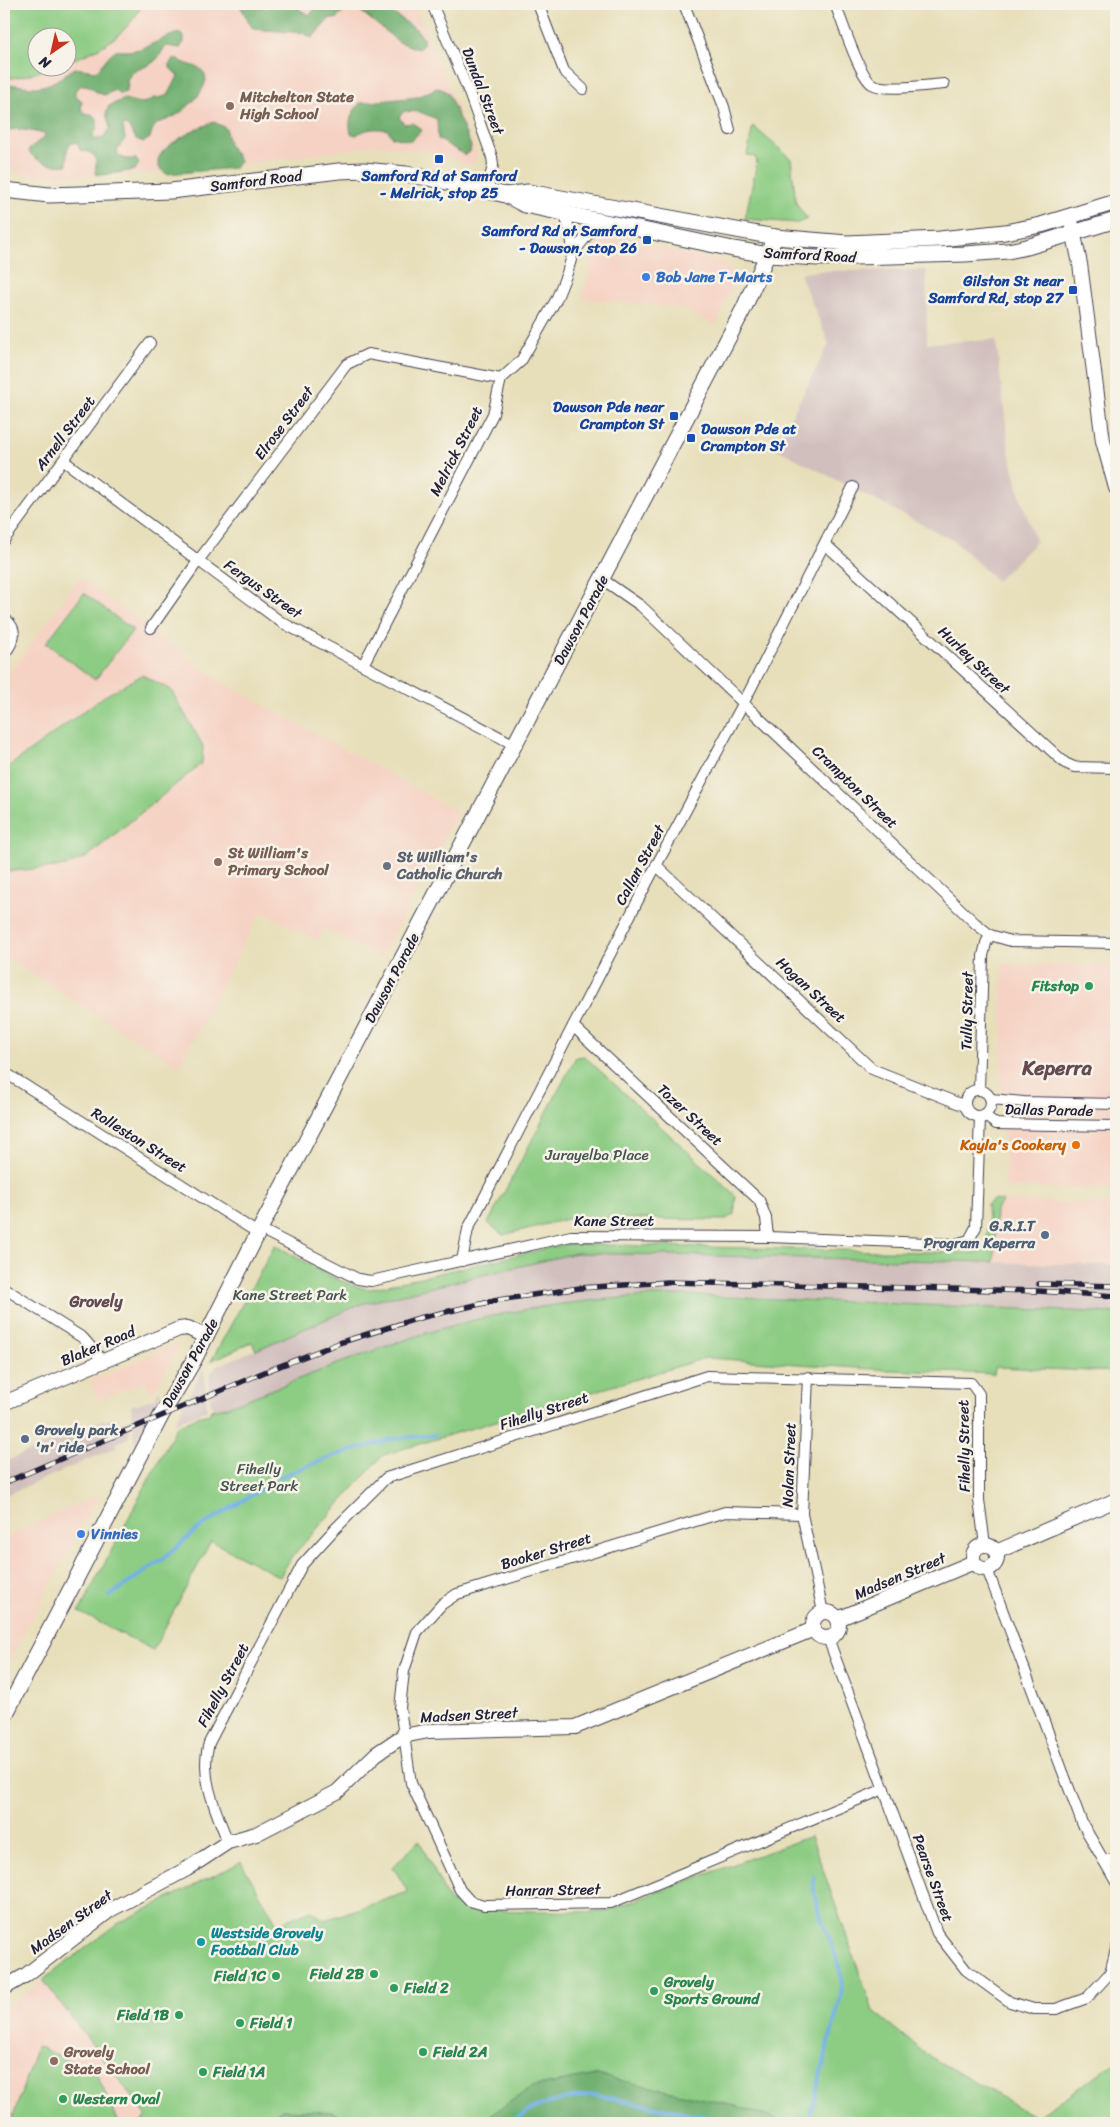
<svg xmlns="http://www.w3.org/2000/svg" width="1120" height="2127" font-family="Sriracha,sans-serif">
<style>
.built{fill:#f5d2c3;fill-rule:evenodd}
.industrial{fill:#d1bfbd}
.green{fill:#8ccc83;stroke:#57775f}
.forest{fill:#71b071;stroke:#4a6956}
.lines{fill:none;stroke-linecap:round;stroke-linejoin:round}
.stream{stroke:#72b1e5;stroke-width:4}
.street-casing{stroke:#403e4e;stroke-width:12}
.secondary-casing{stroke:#403e4e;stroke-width:16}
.primary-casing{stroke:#403e4e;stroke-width:17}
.street{stroke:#fff;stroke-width:10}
.secondary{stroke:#fff;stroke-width:14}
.primary{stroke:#fff;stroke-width:15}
.rail-casing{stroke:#22223b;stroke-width:5.5}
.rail{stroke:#f7f3e8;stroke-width:4;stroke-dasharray:11;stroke-linecap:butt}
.education-dot{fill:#8d6e63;stroke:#f7f3e8;stroke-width:2}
.transit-dot{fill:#1a4fb4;stroke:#f7f3e8;stroke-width:2}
.shop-dot{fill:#3f7fe0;stroke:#f7f3e8;stroke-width:2}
.worship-dot{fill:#6b7280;stroke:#f7f3e8;stroke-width:2}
.leisure-dot{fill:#2e9e5b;stroke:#f7f3e8;stroke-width:2}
.food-dot{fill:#e8710a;stroke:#f7f3e8;stroke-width:2}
.service-dot{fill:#5c6f8a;stroke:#f7f3e8;stroke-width:2}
.culture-dot{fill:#0f9aa8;stroke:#f7f3e8;stroke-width:2}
.labels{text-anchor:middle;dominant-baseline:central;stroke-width:5;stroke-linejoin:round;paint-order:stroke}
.street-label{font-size:15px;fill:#22223b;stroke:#f7f3e8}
.education-label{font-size:15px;font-weight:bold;fill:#785e54;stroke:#f7f3e8;text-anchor:start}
.transit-label{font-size:15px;font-weight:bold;fill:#164399;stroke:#f7f3e8;text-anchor:end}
.shop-label{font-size:15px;font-weight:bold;fill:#366cbe;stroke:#f7f3e8;text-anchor:start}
.worship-label{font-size:15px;font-weight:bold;fill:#5b616d;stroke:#f7f3e8;text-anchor:start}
.leisure-label{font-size:15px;font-weight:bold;fill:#27864d;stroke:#f7f3e8;text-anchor:start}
.food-label{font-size:15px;font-weight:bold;fill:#c56008;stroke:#f7f3e8;text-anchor:end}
.park-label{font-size:15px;fill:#425551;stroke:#f7f3e8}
.service-label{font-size:15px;font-weight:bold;fill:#4e5e75;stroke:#f7f3e8;text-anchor:end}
.culture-label{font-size:15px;font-weight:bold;fill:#0d838f;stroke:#f7f3e8;text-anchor:start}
.neighbourhood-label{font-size:16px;font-weight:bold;fill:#644b53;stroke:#f7f3e8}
.district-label{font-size:20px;font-weight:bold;fill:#644b53;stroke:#f7f3e8}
</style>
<rect width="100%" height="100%" fill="#f7f3e8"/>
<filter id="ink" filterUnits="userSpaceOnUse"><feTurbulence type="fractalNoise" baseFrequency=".02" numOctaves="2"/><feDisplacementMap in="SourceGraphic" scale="10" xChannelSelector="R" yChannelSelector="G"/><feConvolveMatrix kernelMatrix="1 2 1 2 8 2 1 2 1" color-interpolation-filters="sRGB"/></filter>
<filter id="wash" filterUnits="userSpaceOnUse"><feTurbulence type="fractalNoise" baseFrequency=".0096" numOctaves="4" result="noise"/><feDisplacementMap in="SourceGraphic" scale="20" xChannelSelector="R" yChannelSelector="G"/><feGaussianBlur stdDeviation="1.12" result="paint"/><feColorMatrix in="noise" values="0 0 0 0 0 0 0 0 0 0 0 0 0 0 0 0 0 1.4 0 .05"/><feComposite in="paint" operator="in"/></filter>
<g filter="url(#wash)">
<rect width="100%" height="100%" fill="#e7dfba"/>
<!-- built -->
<g class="built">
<path d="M4 4H414L477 154 476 161 470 166 442 154 377 145 212 169 102 176 40 177 4 169ZM38 38H68V68H38Z"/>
<polygon points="606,236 725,262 734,273 734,282 716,325 677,307 582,299 595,244"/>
<polygon points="80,577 220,681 458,812 381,958 324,929 317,940 261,912 179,1066 4,956 4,680"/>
<polygon points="1003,964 1116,966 1116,1189 1005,1187 1005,1136 1002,1135 1001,1075"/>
<polygon points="1003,1201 1116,1204 1116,1265 994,1262 996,1209"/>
<polygon points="174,1345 178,1345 177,1349 153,1394 144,1382 98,1400 90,1381"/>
<polygon points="99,1495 4,1670 4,1537"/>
<polygon points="43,1980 146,2115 141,2123 4,2123 4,2006 15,2003"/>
</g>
<!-- industrial -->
<g class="industrial">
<polygon points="926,270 927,343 996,340 1009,451 1021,499 1036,542 997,581 954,541 775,448 829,344 800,274 817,271"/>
<polygon points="576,1253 1116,1265 1116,1313 717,1295 611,1298 529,1309 447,1327 407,1339 227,1407 213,1409 210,1401 209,1384 211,1373 217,1366 361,1304"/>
<polygon points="204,1367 207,1410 174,1423"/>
<polygon points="159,1390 161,1393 135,1446 131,1406 155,1398"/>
<polygon points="113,1418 116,1425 129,1419 130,1431 128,1438 116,1443 117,1447 4,1496 4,1462 103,1420 104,1422"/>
</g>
<!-- green -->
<g class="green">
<path d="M4 4H142C129 34 97 52 68 61V38H38V68H50L28 75 7 79H4Z"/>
<polygon points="753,126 791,159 796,203 807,219 797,223 745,219 757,162 755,157 747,155"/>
<polygon points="84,593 133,630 95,680 46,643"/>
<polygon points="142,675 171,690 203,746 202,763 87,857 65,866 4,872 4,770 103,697"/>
<polygon points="584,1056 736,1196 734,1214 725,1220 571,1218 503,1235 488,1223 576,1057"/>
<path d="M993 1200 1003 1201 996 1209 994 1262 576 1253 361 1304 256 1350 252 1342 211 1361 275 1245C301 1259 342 1287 370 1289L565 1244 974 1253C993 1249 987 1221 987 1205Z"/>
<path d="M685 1295 1116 1313V1372L995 1367 994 1374 889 1370 706 1358 383 1455 290 1559 280 1577 211 1541 153 1650 79 1612 177 1426 197 1417 210 1414V1410L227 1407C287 1384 347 1359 408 1339 497 1309 591 1297 685 1295Z"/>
<polygon points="811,1836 873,2011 927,2055 1036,2117 1116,2062 1116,2123 1034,2123 1035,2117 1002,2123 787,2123 736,2106 485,2119 479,2123 350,2123 332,2112 282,2110 258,2123 141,2123 146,2115 43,1980 119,1923 241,1862 277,1924 311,1910 325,1920 408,1892 393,1867 419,1840 449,1901 471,1910 603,1912"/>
<polygon points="37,2046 97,2074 118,2123 11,2123"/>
</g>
<!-- forest -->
<g class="forest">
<polygon points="239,4 257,4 265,9 275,4 297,4 300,10 310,15 319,4 380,4 417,30 423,38 423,45 418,49 399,42 354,6 348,8 336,19 330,18 312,38 303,33 253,29"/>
<path d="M179 33 184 37V42L180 48 166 46C162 50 161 55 157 59 148 69 133 67 127 80L128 86 126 92 120 94 115 90 105 95 98 93 87 85 80 86 75 91V95L82 101 81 108 84 114H92L97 120V128L93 135 95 139H102L110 128 106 113 109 106 124 99 140 103 147 102 154 98 163 97 169 94 178 76 170 68V63L173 59H178C189 68 204 63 206 80 203 94 187 109 175 116 162 124 154 119 150 138L144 142 136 139 127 125 123 126 125 139 117 150 119 156 126 159H136L139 163 135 170 103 175 95 174C97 157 98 154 80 150L77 142 70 144 67 150V165C55 167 34 162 28 150L44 137 45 133 15 129 8 131 4 127V87C14 82 21 87 31 87 51 88 60 77 75 68L96 71C104 64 107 55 116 50 141 55 156 39 179 33Z"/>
<path d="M437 88 442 89 448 93 471 146 470 152 465 155 438 139 437 119 420 112 404 111 399 117 404 124 413 123 422 130 411 141 392 137 388 130C376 128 367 128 356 135L351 134C348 120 351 114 360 103L417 97Z"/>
<path d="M214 122 226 128C227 144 232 149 240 161L234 168 167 174C162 171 158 168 158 162 157 147 201 126 214 122Z"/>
<polygon points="597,2075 736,2106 787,2123 587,2122 584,2123 479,2123 532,2087"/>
<polygon points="282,2110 332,2112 350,2123 258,2123"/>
</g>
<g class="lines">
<!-- stream -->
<g class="stream">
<polyline points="279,1477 337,1455 392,1439 435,1435"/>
<polyline points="110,1596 163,1559 200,1527 270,1484"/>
<path d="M511 2123C533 2104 566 2097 595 2095L712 2118 725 2123"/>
<path d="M808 2123 841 1996C847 1954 810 1918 814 1877"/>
</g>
</g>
</g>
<g filter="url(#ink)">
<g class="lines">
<!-- street casing -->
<g class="street-casing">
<g id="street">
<polyline points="432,4 468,90 492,157 493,165 487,191"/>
<polyline points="538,4 564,71 583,89"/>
<polyline points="684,4 724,107 730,130"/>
<path d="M835 4C842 20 859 76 872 84 885 92 928 85 944 84"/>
<polyline points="573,253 599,221"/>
<polyline points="64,461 281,622 515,745"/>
<polyline points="4,540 150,343"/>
<polyline points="825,544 1065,763 1074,767 1116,768"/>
<polyline points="602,579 641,606 975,923 990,935 1011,941 1116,943"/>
<path d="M4 618C20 630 14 641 4 655"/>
<polyline points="151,628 198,561 347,364 368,354 501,379"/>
<polyline points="363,665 493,414 501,379 521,361 556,300 567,273 573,253 571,234 564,213"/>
<polyline points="656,865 872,1069 965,1106"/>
<polyline points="573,1026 759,1200 766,1218 768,1237"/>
<polyline points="4,1072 258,1233"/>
<circle cx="978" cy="1103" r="13"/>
<polyline points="979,1090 983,956 986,943 990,935"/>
<polyline points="991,1099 1024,1102 1116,1104"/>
<polyline points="984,1115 996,1124 1116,1126"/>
<polyline points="260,1229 358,1279 371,1281 571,1236 768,1237 955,1244 969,1240 976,1227 980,1117"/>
<polyline points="462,1261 468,1229 649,879 744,702 853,487"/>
<polyline points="4,1288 83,1338 103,1361"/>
<polyline points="808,1377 802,1514 823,1612"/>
<polyline points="802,1514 725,1512 457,1594 442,1604 417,1632 404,1671 400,1708 411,1783 460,1890 470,1901 484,1905 611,1903 884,1789"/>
<polyline points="987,1569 1082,1823 1116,1882"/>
<polyline points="828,1638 937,1933 966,1970 1010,2002 1034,2009 1056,2009 1087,1998 1110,1973 1116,1949"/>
<path d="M228 1842C216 1811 199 1776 209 1743L302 1565 333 1531 386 1478 707 1376 971 1383 979 1394V1500L985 1545"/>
<polyline points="1104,1861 1116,1858"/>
</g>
</g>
<!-- secondary casing -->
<g class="secondary-casing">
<g id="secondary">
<polyline points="1070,216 1080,264 1103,441 1116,488"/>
<polyline points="4,1403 179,1329 188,1328 206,1337"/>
<circle cx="985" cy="1557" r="12"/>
<polyline points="996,1552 1116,1500"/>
<circle cx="826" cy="1625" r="13"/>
<polyline points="838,1619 974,1562"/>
<polyline points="4,1988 26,1975 110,1910 187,1869 228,1842 256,1834 337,1792 376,1754 403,1736 429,1731 575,1727 814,1629"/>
</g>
</g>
<!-- primary casing -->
<g class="primary-casing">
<g id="primary">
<polyline points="4,190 49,195 171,191 339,171 364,170 406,174 428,178 506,195 525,205 539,208 733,249 769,255 818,258 965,254 1008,251 1027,247 1116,220"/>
<polyline points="506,195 528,192 775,237 847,243 940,239 1005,232 1041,225 1116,202"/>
<polyline points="4,1717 161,1416 194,1360 260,1229 744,308 775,237"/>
</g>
</g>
<!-- street -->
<use href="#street" class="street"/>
<!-- secondary -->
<use href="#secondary" class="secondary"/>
<!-- primary -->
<use href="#primary" class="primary"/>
<!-- rail casing -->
<g class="rail-casing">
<g id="rail">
<polyline points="1039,1284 1116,1286"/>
<polyline points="4,1483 267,1371 342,1342 419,1318 498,1300 580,1288 668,1282 1038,1291 1116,1296"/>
</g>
</g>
<!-- rail -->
<use href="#rail" class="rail"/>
</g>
</g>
<!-- markers -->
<g class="education-dot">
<circle cx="230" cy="106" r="5"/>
<circle cx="218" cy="862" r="5"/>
<circle cx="54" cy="2061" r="5"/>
</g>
<g class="transit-dot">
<rect x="434" y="154" width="10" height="10" rx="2.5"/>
<rect x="642" y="235" width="10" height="10" rx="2.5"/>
<rect x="1068" y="285" width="10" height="10" rx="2.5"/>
<rect x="669" y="411" width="10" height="10" rx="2.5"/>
<rect x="686" y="433" width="10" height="10" rx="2.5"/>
</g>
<g class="shop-dot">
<circle cx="646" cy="277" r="5"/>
<circle cx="81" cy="1534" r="5"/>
</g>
<circle class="worship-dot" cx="387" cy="866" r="5"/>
<g class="leisure-dot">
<circle cx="1089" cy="986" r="5"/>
<circle cx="374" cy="1974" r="5"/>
<circle cx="276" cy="1976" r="5"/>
<circle cx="394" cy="1988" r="5"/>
<circle cx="654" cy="1991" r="5"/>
<circle cx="179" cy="2015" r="5"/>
<circle cx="240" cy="2023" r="5"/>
<circle cx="423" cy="2052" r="5"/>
<circle cx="203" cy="2072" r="5"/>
<circle cx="63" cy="2099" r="5"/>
</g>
<circle class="food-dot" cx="1076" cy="1145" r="5"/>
<g class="service-dot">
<circle cx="1045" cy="1235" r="5"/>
<circle cx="25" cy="1439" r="5"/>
</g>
<circle class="culture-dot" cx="201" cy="1942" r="5"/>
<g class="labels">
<!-- street labels -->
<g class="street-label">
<text transform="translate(483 91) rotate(69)">Dundal Street</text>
<text transform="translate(256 181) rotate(-7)">Samford Road</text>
<text transform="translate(810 255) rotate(3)">Samford Road</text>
<text transform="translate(284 423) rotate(-53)">Elrose Street</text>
<text transform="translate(65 433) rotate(-53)">Arnell Street</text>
<text transform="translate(456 451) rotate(-63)">Melrick Street</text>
<text transform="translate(263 589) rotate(35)">Fergus Street</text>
<text transform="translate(581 620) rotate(-62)">Dawson Parade</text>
<text transform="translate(974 660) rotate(43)">Hurley Street</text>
<text transform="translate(855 787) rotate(44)">Crampton Street</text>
<text transform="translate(640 865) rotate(-62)">Callan Street</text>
<text transform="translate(392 978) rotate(-62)">Dawson Parade</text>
<text transform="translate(811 990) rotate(43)">Hogan Street</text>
<text transform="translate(967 1011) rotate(-89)">Tully Street</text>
<text transform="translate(1049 1110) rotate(1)">Dallas Parade</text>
<text transform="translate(690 1115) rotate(43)">Tozer Street</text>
<text transform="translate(139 1140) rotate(32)">Rolleston Street</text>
<text x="614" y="1221">Kane Street</text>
<text transform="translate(98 1346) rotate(-23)">Blaker Road</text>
<text transform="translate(190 1363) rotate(-61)">Dawson Parade</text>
<text transform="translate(544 1411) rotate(-18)">Fihelly Street</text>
<text transform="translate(964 1446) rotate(-91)">Fihelly Street</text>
<text transform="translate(789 1465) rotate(-88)">Nolan Street</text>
<text transform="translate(546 1551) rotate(-17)">Booker Street</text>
<text transform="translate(900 1576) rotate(-23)">Madsen Street</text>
<text transform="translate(223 1685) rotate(-62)">Fihelly Street</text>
<text transform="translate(469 1715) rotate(-3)">Madsen Street</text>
<text transform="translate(933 1878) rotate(70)">Pearse Street</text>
<text transform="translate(553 1890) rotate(-1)">Hanran Street</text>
<text transform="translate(71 1922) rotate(-36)">Madsen Street</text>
</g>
<!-- education labels -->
<g class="education-label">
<text x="240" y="97">Mitchelton State<tspan x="240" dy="17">High School</tspan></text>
<text x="228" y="853">St William's<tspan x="228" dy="17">Primary School</tspan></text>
<text x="64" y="2052">Grovely<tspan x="64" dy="17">State School</tspan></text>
</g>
<!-- transit labels -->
<g class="transit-label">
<text x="439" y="176" text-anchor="middle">Samford Rd at Samford<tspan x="439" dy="17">- Melrick, stop 25</tspan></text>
<text x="637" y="231">Samford Rd at Samford<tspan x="637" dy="17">- Dawson, stop 26</tspan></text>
<text x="1063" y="281">Gilston St near<tspan x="1063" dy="17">Samford Rd, stop 27</tspan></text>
<text x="664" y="407">Dawson Pde near<tspan x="664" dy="17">Crampton St</tspan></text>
<text x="701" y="429" text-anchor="start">Dawson Pde at<tspan x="701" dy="17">Crampton St</tspan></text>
</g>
<!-- shop labels -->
<g class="shop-label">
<text x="656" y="277">Bob Jane T-Marts</text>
<text x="91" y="1534">Vinnies</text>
</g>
<!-- worship labels -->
<g class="worship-label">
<text x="397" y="857">St William's<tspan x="397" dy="17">Catholic Church</tspan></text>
</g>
<!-- leisure labels -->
<g class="leisure-label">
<text x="1079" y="986" text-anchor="end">Fitstop</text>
<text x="364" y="1974" text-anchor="end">Field 2B</text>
<text x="266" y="1976" text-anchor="end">Field 1C</text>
<text x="664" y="1982">Grovely<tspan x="664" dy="17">Sports Ground</tspan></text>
<text x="404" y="1988">Field 2</text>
<text x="169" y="2015" text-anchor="end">Field 1B</text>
<text x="250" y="2023">Field 1</text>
<text x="433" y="2052">Field 2A</text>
<text x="213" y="2072">Field 1A</text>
<text x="73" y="2099">Western Oval</text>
</g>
<!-- food labels -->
<g class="food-label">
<text x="1066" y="1145">Kayla's Cookery</text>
</g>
<!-- park labels -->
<g class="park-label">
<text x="597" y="1155">Jurayelba Place</text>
<text x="290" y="1295">Kane Street Park</text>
<text x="259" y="1469">Fihelly<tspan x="259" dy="17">Street Park</tspan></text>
</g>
<!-- service labels -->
<g class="service-label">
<text x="1035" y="1226">G.R.I.T<tspan x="1035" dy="17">Program Keperra</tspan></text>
<text x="35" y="1430" text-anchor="start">Grovely park<tspan x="35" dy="17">'n' ride</tspan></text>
</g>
<!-- culture labels -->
<g class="culture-label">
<text x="211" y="1933">Westside Grovely<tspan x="211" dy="17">Football Club</tspan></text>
</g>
<!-- neighbourhood labels -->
<g class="neighbourhood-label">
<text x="96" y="1301">Grovely</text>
</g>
<!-- district labels -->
<g class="district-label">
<text x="1057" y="1068">Keperra</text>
</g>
</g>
<!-- margin -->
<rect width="1120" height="2127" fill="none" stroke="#f7f3e8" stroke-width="20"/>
<!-- north arrow -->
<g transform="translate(52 52) rotate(214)"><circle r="24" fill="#f7f3e8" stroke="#a29fa3"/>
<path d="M0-4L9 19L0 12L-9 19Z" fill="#c8321e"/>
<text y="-8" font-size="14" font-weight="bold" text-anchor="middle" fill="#22223b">N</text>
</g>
</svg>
